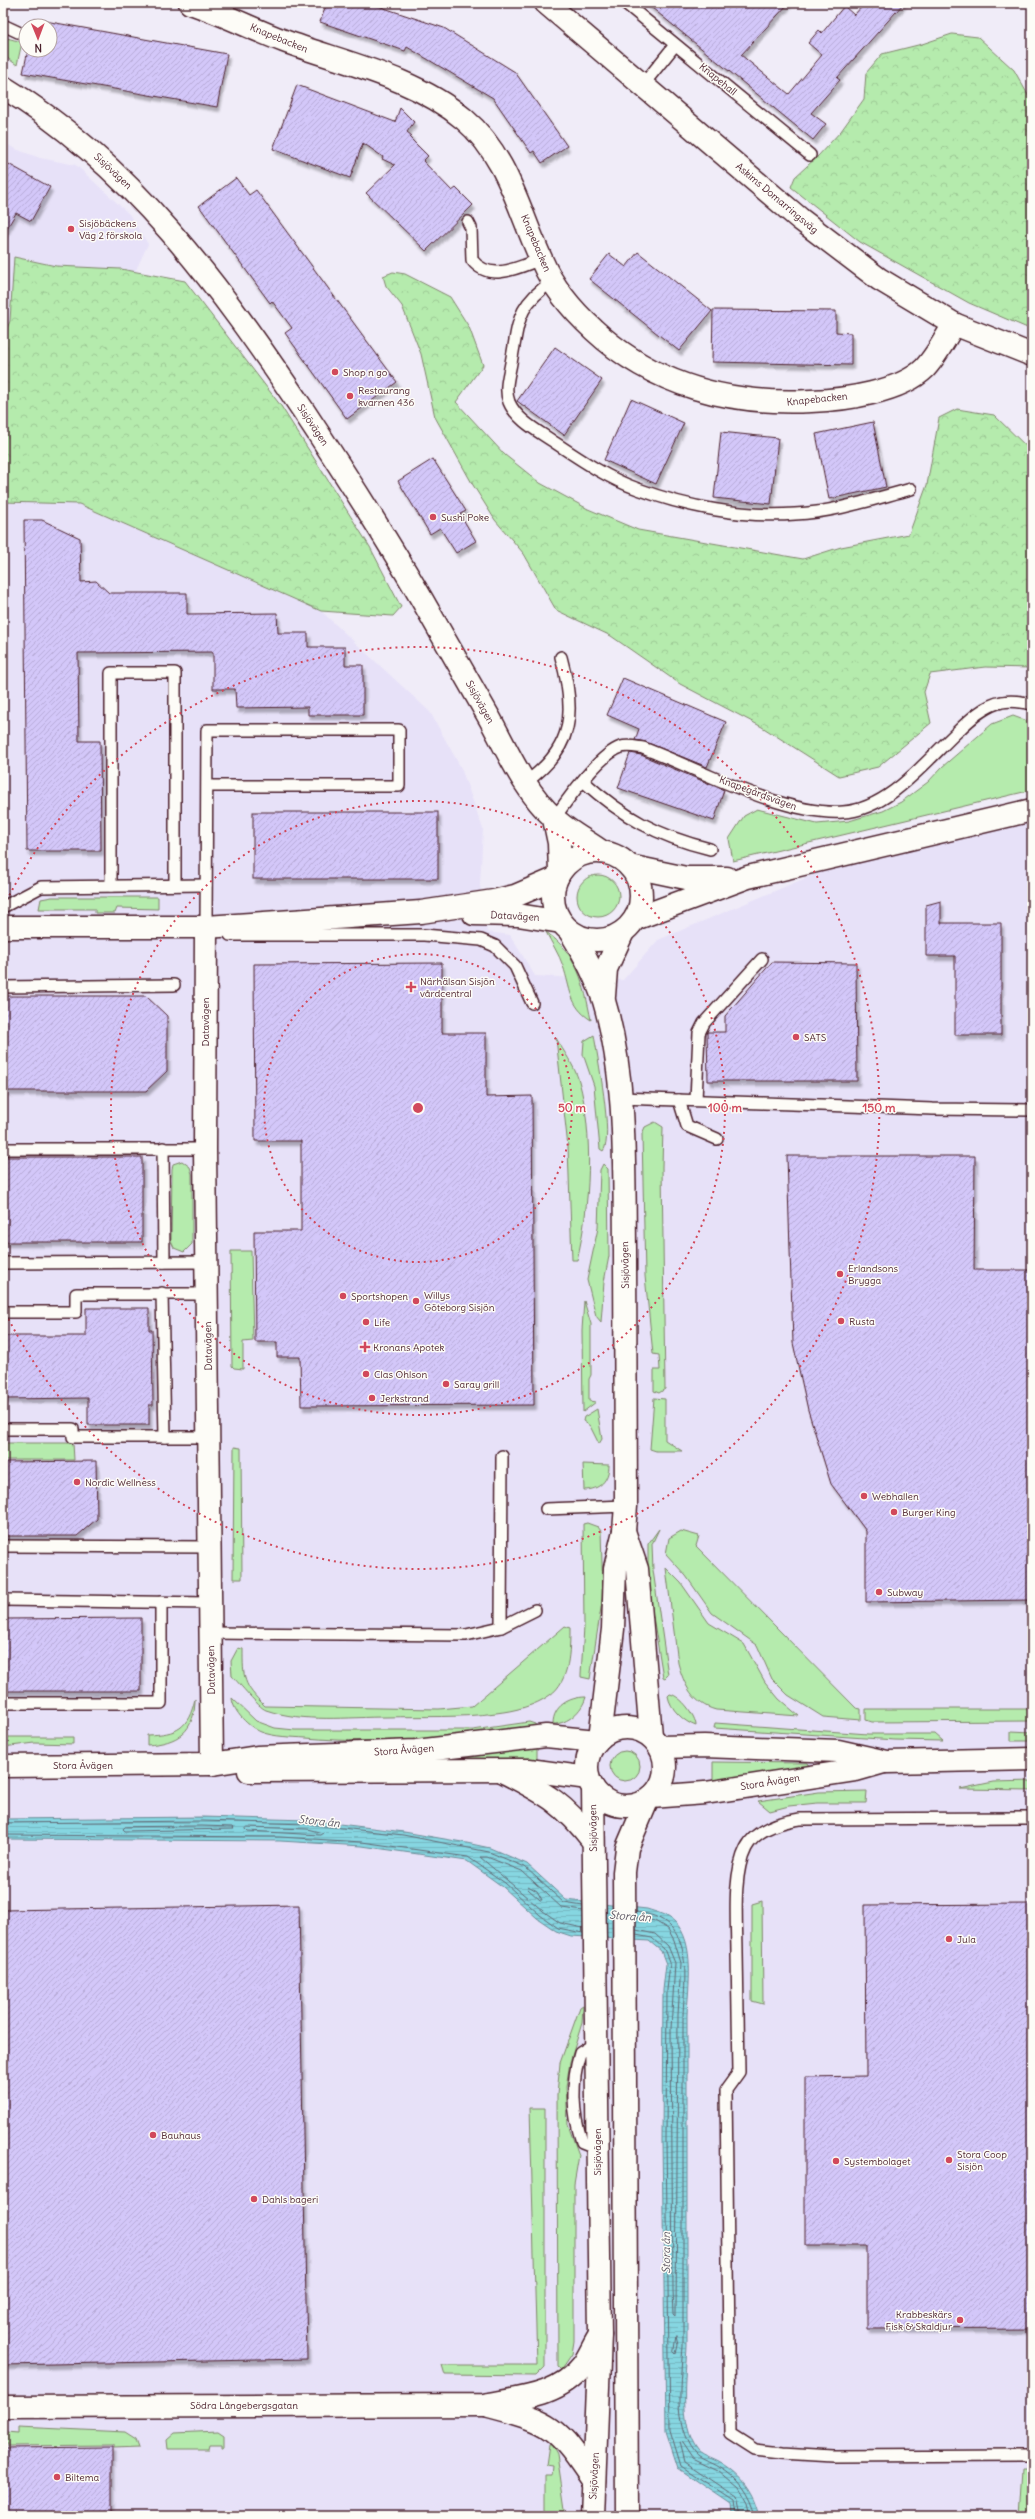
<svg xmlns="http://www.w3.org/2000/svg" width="1035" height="2519" font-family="Delius,sans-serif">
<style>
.built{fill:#e7e1f8}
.grass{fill:#b5ebad;stroke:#80856c}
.forest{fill:url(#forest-crowns);stroke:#80856c}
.water{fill:url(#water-rules);stroke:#6e8d98}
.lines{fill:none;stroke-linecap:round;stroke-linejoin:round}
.shore{stroke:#626874;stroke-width:1}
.building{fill:url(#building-hatch);stroke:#4a1f2b;filter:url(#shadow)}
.service-casing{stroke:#4a1f2b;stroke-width:14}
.minor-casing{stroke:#4a1f2b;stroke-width:25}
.tertiary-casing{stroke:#4a1f2b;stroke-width:25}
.service{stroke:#fdfcf7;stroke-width:11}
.minor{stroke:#fdfcf7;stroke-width:22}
.tertiary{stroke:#fdfcf7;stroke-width:22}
.ring{fill:none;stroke:#d1495b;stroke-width:2;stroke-dasharray:2 4}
.poi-dot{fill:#d1495b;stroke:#fdfcf7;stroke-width:1.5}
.labels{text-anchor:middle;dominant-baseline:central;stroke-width:3;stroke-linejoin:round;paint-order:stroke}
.street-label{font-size:10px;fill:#4a1f2b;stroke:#fdfcf7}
.poi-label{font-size:10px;fill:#4a1f2b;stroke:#fdfcf7;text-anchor:start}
.water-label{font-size:11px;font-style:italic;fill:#5c5662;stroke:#fdfcf7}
.centre{fill:#d1495b;stroke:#fdfcf7;stroke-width:2}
.ring-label{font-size:12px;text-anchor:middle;font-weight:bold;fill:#d1495b;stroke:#fdfcf7;stroke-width:3;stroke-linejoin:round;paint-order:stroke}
</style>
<defs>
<pattern id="forest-crowns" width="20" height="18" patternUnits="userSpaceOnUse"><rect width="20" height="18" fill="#b5ebad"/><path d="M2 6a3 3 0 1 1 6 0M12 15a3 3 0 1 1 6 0" fill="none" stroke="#9dc995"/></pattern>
<pattern id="water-rules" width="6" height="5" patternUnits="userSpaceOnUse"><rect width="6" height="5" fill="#86d6e1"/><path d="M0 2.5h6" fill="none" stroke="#75b7c1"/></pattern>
<pattern id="building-hatch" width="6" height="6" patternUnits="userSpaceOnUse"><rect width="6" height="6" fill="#d3c7f9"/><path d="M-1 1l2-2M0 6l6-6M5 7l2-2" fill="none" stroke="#b7aad6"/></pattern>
<filter id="shadow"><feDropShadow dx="2.5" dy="4.5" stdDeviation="1" flood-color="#0004"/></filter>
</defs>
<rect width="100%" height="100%" fill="#f0ecf8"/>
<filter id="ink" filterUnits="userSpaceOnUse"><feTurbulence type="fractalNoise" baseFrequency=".025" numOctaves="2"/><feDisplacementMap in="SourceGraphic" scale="8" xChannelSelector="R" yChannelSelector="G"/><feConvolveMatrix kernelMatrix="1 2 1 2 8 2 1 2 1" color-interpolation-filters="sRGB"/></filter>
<g filter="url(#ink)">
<!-- built -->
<g class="built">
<polygon points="3,142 18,150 40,158 76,165 129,214 148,244 135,272 56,266 15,257 10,321 3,338"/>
<polygon points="3,502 79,504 321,611 430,712 461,768 483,829 480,885 487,932 510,935 535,976 623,980 658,940 832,867 1032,820 1032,2516 3,2516"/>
</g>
<!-- grass -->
<g class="grass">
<polygon points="3,37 22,42 17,65 3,55"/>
<polygon points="1013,716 1032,723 1032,790 733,861 729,839 744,816 757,809 817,824 849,821 883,811 901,802 928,782 942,767 992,724"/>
<circle cx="598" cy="896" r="21"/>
<polygon points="52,897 158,897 158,909 117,908 115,913 95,913 95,909 39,909 41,899"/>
<path d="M546 932C578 954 584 985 591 1020 569 1006 571 989 563 966 559 954 552 944 546 932Z"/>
<path d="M594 1035C597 1054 614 1139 603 1151L600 1149 594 1086 583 1054 584 1041Z"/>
<path d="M556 1038C564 1052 574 1065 579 1081 594 1134 590 1207 577 1260H572L568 1147Z"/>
<polygon points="655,1122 663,1127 662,1167 665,1389 659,1393 654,1391 654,1370 660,1370 659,1355 653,1354 645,1276 642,1134 645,1127"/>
<polygon points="182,1161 190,1167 192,1174 192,1244 184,1252 174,1248 171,1241 172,1169 173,1164"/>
<polygon points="603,1164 608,1169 609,1256 604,1282 601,1322 596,1316 587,1280 598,1228 600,1170"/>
<polygon points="231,1251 251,1251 253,1341 243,1342 243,1369 234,1368 232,1366"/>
<polygon points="584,1301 591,1324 591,1375 589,1379 589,1401 596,1402 583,1412 582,1330"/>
<polygon points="654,1398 665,1399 665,1440 682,1451 656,1451 650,1449"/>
<polygon points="597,1409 602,1439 599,1444 590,1426 583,1421 584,1417"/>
<polygon points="3,1443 73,1443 74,1460 3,1460"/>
<polygon points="234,1447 241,1448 242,1579 233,1579"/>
<path d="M583 1464 609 1465C609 1480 600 1490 584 1490Z"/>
<polygon points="587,1523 598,1527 601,1531 603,1595 590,1679 581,1677 581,1674 584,1627 583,1524"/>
<polygon points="659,1529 652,1544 653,1570 668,1675 665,1678 663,1677 648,1586 648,1544"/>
<polygon points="681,1531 699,1536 696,1546 856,1708 861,1709 861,1720 823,1717 788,1695 772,1679 757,1645 712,1613 686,1576 666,1554 669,1538"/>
<path d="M666 1568 681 1583 709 1623 744 1644 765 1682 779 1699 799 1716 716 1710C693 1704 684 1685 678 1663Z"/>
<path d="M565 1626 570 1628C570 1650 570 1681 550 1695 535 1706 514 1711 496 1713 460 1718 423 1716 387 1717 348 1717 304 1723 266 1710 258 1707 240 1684 232 1676L231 1661 238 1648 243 1649C243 1678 243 1685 265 1706L439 1709 472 1706Z"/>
<path d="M670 1694C681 1696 696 1716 696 1726 684 1722 670 1709 668 1696Z"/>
<path d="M586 1697C582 1711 568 1724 553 1724 553 1706 569 1697 586 1697Z"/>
<path d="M232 1698 256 1721 275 1728 295 1730H473L529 1722 535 1724 537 1729C460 1737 383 1745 306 1738 292 1737 274 1737 261 1732 249 1727 233 1712 232 1698Z"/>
<path d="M195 1699C195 1732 178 1743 147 1745V1735C178 1734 188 1729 195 1699Z"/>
<polygon points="866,1709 1032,1709 1032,1721 872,1722 866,1720"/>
<polygon points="715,1723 868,1734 935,1734 943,1741 895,1740 714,1728"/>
<polygon points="1011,1731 1032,1732 1032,1741 1011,1741"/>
<polygon points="3,1737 73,1737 73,1744 35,1743 3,1747"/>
<polygon points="537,1744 537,1765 432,1760"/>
<circle cx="625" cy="1766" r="15"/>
<polygon points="713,1762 808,1763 811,1767 713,1785"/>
<polygon points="1032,1781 1032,1790 960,1789 993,1782"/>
<polygon points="867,1791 866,1803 817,1803 789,1806 770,1811 758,1801 819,1792"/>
<polygon points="762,1901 763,2004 752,2001 752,1904"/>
<polygon points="583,2005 582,2023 570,2062 566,2087 568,2125 579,2155 574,2184 574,2341 572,2354 561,2370 558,2367 557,2095 560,2063 580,2007"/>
<polygon points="530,2108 545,2108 545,2367 536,2376 445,2375 442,2365 537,2365"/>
<polygon points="3,2427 6,2427 7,2432 19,2433 19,2427 125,2432 136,2439 139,2447 113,2448 113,2445 7,2446 7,2443 3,2443"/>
<polygon points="218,2431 224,2435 224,2448 222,2448 222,2445 210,2445 209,2449 168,2449 167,2440 175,2433"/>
<polygon points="551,2443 557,2454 566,2516 545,2516 545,2476 552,2476 553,2466 546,2465 549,2444"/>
<polygon points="1021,2469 1032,2469 1032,2516 1018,2516"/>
</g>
<!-- forest -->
<g class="forest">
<polygon points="952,34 978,37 1014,70 1032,102 1032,330 969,303 860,242 791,187 795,177 818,156 841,131 864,99 866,73 882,54 922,44"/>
<polygon points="14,257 56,266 121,269 185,281 281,406 370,547 401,607 393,616 321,611 79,504 3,502 3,338 10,321"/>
<polygon points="393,272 405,274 450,297 469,327 483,365 456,402 505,455 540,483 588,509 638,530 803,559 841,547 909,534 927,485 939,418 957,409 994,415 1032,452 1032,668 985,667 930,674 924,692 931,723 878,767 839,776 762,727 680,684 611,636 556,610 524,554 495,520 473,485 435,417 421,354 402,306 386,286 383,276"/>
</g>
<!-- water -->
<path class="water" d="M202 1817 307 1820 404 1832 462 1842 490 1848 527 1864 566 1900 647 1909C656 1912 668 1915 675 1922 696 1943 688 1988 687 2015V2345C686 2375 678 2425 698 2450 704 2456 715 2458 722 2463 743 2476 755 2493 760 2516H732L731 2504 678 2468 666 2431 662 2141 663 1990 666 1964 661 1951 649 1941 571 1936 556 1931 537 1918 503 1887 467 1861 362 1846 280 1841 3 1839V1819Z"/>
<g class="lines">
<!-- shore -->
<g class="shore">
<polyline points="3,1823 202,1821 307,1824 403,1835 489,1852 525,1867 564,1903 583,1906"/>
<polygon points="202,1826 232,1827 234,1829 125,1831 123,1829 125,1827"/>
<polygon points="248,1827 307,1829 323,1833 320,1835 248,1831 246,1829"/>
<polyline points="3,1835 280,1837 362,1842 468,1857 505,1883 540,1915 558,1928 583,1933"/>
<polygon points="528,1886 537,1891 542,1900 540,1900 528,1889"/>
<polyline points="583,1911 562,1908 522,1871 487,1857 480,1857 543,1911 560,1923 583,1928"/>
<path d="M636 1912C695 1918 685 1971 683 2015V2345C681 2379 673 2424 695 2452 700 2459 712 2461 719 2466 739 2477 751 2495 756 2516"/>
<polyline points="636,1917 655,1921 668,1929 674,1940 681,1963 678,2015 676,2316 674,2314 673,2291 671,2029 675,1963 668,1946 655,1934 636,1930"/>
<polyline points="636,1935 652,1938 664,1949 670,1964 667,1990 666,2141 670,2430 681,2466 734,2501 736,2516"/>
<polygon points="676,2336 678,2345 676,2354 674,2352"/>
<polyline points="741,2516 737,2497 685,2462 680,2442 683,2443 693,2458 718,2470 739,2488 748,2504 751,2516"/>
</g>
</g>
<!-- building -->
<g class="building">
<polygon points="327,3 369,3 444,28 515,72 567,146 542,163 534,151 531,153 493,98 407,47 405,51 320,22"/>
<polygon points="646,3 789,3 741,55 789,94 822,55 808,43 819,30 822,33 844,6 854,15 865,3 904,3 837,78 840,80 811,113 826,124 813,140"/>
<polygon points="34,19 227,54 217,107 23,73 28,50 50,50 50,26 32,26"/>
<polygon points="297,85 395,122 400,108 414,122 407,132 412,136 410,138 428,156 423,161 452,191 456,188 473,205 426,251 366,193 395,165 382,159 383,157 363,143 350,178 273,149"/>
<polygon points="3,161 50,187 31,221 16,213 3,235"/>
<polygon points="236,178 249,195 256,190 397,382 347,419 285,333 292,328 272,301 270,303 199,206"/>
<polygon points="638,252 712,311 679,351 589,279 609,254 626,267"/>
<polygon points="713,310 836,311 836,332 851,333 851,365 712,362"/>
<polygon points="555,347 602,380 564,435 517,401"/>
<polygon points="631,399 684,423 656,484 604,460"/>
<polygon points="873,422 886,487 829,499 816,434"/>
<polygon points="721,432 778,438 771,504 714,498"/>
<polygon points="433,459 466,511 460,514 476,541 456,553 440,528 430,534 398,481"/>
<polygon points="24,520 42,520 80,538 81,582 96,581 109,593 187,593 187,614 277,613 278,633 308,633 308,647 345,647 345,665 363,665 363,715 308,715 308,707 236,708 235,689 213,689 213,652 78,653 79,741 100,741 101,851 27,851"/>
<polygon points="623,678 726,722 707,767 646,742 635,740 639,729 607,715"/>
<polygon points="630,753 641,755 724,790 714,821 618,788"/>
<rect x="253" y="812" width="185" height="67"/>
<polygon points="941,901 941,923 1001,923 1001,1035 955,1035 955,956 926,956 926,905"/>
<polygon points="772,962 856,963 857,1081 708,1081 707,1032 725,1032 725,1016"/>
<polygon points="442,963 442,1033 486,1033 486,1097 532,1096 534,1405 301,1406 300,1357 277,1357 277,1342 255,1342 254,1231 301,1231 301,1141 255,1141 254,964"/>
<polygon points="3,996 146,996 167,1016 167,1071 146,1091 3,1091"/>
<polygon points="787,1156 975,1156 974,1270 1032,1270 1032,1600 866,1602 866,1531 831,1484 808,1410 793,1343"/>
<rect x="3" y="1157" width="139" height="85"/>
<polygon points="86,1308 149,1308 149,1330 152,1330 153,1405 149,1405 149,1425 88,1425 88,1398 3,1399 3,1336 86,1336"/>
<polygon points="96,1461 97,1519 77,1536 3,1536 3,1462"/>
<polygon points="141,1618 141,1691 3,1691 3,1619"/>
<polygon points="1032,1904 1032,2328 867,2329 867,2245 805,2245 805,2077 866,2076 865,1905"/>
<polygon points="299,1905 307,2359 3,2365 3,1910"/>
<polygon points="112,2447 112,2516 3,2516 3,2448"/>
</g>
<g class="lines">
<!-- service casing -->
<g class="service-casing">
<g id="service">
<polyline points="625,3 810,155"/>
<polyline points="3,25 18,32"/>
<polyline points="642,86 675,45"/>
<path d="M468 222 471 228 472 260C490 283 519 267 541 259"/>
<path d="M553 281C516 306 519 321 511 363 509 375 504 389 509 402 516 419 536 430 551 440 578 458 607 478 638 489 686 507 744 518 795 514 835 512 873 499 911 489"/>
<path d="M583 781C623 817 657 836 710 849"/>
<path d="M526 782C574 748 576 712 561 657"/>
<polyline points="207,786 399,786 399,730 207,730 206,927 208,928"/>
<path d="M554 819C567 800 600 754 621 747 628 745 636 747 643 748 699 769 784 816 843 812 888 810 926 761 957 732 969 720 985 705 1002 702 1012 700 1022 702 1032 704"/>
<polyline points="111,886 111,673 175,673 175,885"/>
<polyline points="3,907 41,887 206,885"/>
<polyline points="230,935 424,935 481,940 495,946 515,966 532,1003"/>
<polyline points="3,987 174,985"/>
<polyline points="620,1098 933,1109 1032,1110"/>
<polyline points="679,1100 687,1126 717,1139"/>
<polyline points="696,1100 699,1033 704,1023 762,959"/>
<polyline points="163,1148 164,1262"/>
<polyline points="3,1149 205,1149"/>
<polyline points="3,1263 207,1262"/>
<polyline points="162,1293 165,1437"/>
<polyline points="3,1312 76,1312 76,1294 207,1294"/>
<polyline points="3,1429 73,1429 73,1437 208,1437"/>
<polyline points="546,1509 626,1506"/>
<polyline points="3,1546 209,1547"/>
<polyline points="3,1600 209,1603"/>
<polyline points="501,1627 502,1456"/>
<polyline points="211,1633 466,1635 501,1627 535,1610"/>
<polyline points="3,1703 161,1703 161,1602"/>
<path d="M1032 1818 800 1819C780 1822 756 1829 746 1848 732 1875 737 1924 737 1953 738 1993 738 2032 739 2072L726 2090 730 2434 755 2450 782 2453 832 2456 1032 2455"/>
<path d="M596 2043 580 2053C571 2083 572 2112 582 2142L597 2148"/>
</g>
</g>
<!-- minor casing -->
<g class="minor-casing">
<g id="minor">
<path d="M190 3C222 13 252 29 284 41 344 63 414 77 464 119 508 156 519 212 542 261 553 287 573 311 594 330 654 386 731 405 811 401 844 400 901 392 925 368 937 355 945 339 954 324"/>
<polyline points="546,3 800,219 879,279 954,324 1032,355"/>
<path d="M3 87C131 164 221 288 303 410 344 472 384 534 421 598 444 638 467 678 490 719 508 752 525 792 554 818 567 831 587 841 602 852"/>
<polyline points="554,819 559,843 560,872"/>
<polyline points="474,914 518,915 561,922"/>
<polyline points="3,927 206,927 205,1149 212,1764"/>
<polyline points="206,927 421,912 494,901 515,896 557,878"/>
<path d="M571 933C584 954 596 976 604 1001 627 1079 624 1168 625 1250 626 1335 625 1421 626 1506L624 1531 615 1568 613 1629 600 1738"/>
<polyline points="604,996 606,969 623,932"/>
<polyline points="624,1531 637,1569 651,1736"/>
<path d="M489 2406C554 2423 557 2426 594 2481"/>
<path d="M3 2407 484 2405C520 2398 559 2396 583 2365 589 2356 594 2344 600 2335"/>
</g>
</g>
<!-- tertiary casing -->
<g class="tertiary-casing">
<g id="tertiary">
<circle cx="597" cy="896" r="44"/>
<polyline points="629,866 686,878 727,878"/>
<polyline points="635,919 748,877 1032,810"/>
<circle cx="626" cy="1767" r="39"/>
<polyline points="660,1747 704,1746 838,1751 887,1762 1032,1759"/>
<polyline points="3,1766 212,1764 257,1757 416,1751 546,1736 597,1741"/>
<polyline points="249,1771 529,1770 588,1778"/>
<path d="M504 1772C546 1794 563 1802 593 1841"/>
<polyline points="593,1788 600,2335 593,2516"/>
<polyline points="651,1797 705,1793 856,1770 884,1762"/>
<polyline points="627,2516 624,1872 627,1848 647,1801"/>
</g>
</g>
<!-- service -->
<use href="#service" class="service"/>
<!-- minor -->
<use href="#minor" class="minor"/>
<!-- tertiary -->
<use href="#tertiary" class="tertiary"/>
</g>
</g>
<!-- distance rings -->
<g class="ring">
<circle cx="418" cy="1108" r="154"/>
<circle cx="418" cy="1108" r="307"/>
<path d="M4 906A461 461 0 1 1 4 1310"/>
</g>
<!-- markers -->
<g class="poi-dot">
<circle cx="71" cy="229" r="4"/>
<circle cx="335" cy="372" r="4"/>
<circle cx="350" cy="396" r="4"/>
<circle cx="433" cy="517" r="4"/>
<path d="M409 981h4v4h4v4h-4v4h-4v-4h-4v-4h4z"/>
<circle cx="796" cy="1037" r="4"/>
<circle cx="840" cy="1274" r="4"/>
<circle cx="343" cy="1296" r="4"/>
<circle cx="416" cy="1301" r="4"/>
<circle cx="841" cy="1321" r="4"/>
<circle cx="366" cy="1322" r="4"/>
<path d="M363 1341h4v4h4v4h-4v4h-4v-4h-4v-4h4z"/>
<circle cx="366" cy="1374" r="4"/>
<circle cx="446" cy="1384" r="4"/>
<circle cx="372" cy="1398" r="4"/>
<circle cx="77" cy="1482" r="4"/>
<circle cx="864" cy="1496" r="4"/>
<circle cx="894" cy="1512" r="4"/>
<circle cx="879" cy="1592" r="4"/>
<circle cx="949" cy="1939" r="4"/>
<circle cx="153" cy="2135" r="4"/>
<circle cx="949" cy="2160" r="4"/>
<circle cx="836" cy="2161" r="4"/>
<circle cx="254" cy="2199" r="4"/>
<circle cx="960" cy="2320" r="4"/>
<circle cx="57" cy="2477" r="4"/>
</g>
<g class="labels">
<!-- street labels -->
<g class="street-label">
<text transform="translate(279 38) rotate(22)">Knapebacken</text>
<text transform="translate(718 79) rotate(39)">Knapehall</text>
<text transform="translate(113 171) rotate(43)">Sisjövägen</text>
<text transform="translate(777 198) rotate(40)">Askims Domarringsväg</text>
<text transform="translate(536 243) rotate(67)">Knapebacken</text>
<text transform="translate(817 399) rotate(-6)">Knapebacken</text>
<text transform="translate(313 425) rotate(56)">Sisjövägen</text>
<text transform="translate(480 702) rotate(61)">Sisjövägen</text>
<text transform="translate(758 793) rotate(20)">Knapegårdsvägen</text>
<text transform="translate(515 916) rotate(3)">Datavägen</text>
<text transform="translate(205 1022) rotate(-90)">Datavägen</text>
<text transform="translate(625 1265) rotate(-91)">Sisjövägen</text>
<text transform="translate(208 1346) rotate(-91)">Datavägen</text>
<text transform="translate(211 1670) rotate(-91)">Datavägen</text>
<text transform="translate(404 1750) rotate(-4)">Stora Åvägen</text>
<text x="83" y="1765">Stora Åvägen</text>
<text transform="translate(770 1782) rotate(-9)">Stora Åvägen</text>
<text transform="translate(593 1828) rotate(-91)">Sisjövägen</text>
<text transform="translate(597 2152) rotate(-90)">Sisjövägen</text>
<text x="244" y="2405">Södra Långebergsgatan</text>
<text transform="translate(594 2476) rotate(-87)">Sisjövägen</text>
</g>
<!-- poi labels -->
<g class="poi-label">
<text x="79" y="223">Sisjöbäckens<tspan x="79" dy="12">Väg 2 förskola</tspan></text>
<text x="343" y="372">Shop n go</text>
<text x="358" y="390">Restaurang<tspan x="358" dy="12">kvarnen 436</tspan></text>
<text x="441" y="517">Sushi Poke</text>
<text x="420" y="981">Närhälsan Sisjön<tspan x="420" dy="12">vårdcentral</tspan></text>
<text x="804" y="1037">SATS</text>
<text x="848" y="1268">Erlandsons<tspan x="848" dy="12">Brygga</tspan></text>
<text x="424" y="1295">Willys<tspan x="424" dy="12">Göteborg Sisjön</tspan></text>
<text x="351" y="1296">Sportshopen</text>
<text x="849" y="1321">Rusta</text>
<text x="374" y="1322">Life</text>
<text x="373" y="1347">Kronans Apotek</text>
<text x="374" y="1374">Clas Ohlson</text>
<text x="454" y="1384">Saray grill</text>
<text x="380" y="1398">Jerkstrand</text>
<text x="85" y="1482">Nordic Wellness</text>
<text x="872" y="1496">Webhallen</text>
<text x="902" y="1512">Burger King</text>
<text x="887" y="1592">Subway</text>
<text x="957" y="1939">Jula</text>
<text x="161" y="2135">Bauhaus</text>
<text x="957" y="2154">Stora Coop<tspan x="957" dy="12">Sisjön</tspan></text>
<text x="844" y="2161">Systembolaget</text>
<text x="262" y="2199">Dahls bageri</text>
<text x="952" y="2314" text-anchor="end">Krabbeskärs<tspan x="952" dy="12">Fisk &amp; Skaldjur</tspan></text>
<text x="65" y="2477">Biltema</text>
</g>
<!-- water labels -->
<g class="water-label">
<text transform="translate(319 1821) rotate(6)">Stora ån</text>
<text transform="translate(630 1916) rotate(4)">Stora ån</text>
<text transform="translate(666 2253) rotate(-90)">Stora ån</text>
</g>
</g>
<circle cx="418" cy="1108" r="6" class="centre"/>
<g class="ring-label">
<text x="572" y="1112">50 m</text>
<text x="725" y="1112">100 m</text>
<text x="879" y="1112">150 m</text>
</g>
<!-- margin -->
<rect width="1035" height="2519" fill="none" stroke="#fdfcf7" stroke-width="16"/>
<rect x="8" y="8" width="1019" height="2503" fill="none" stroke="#4a1f2b" stroke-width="1.5" filter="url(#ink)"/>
<!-- north arrow -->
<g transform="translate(38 38) rotate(179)"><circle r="19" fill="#fdfcf7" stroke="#b5a4a5"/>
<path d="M0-3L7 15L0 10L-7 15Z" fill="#d1495b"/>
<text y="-6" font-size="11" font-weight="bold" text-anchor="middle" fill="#4a1f2b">N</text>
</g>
</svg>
